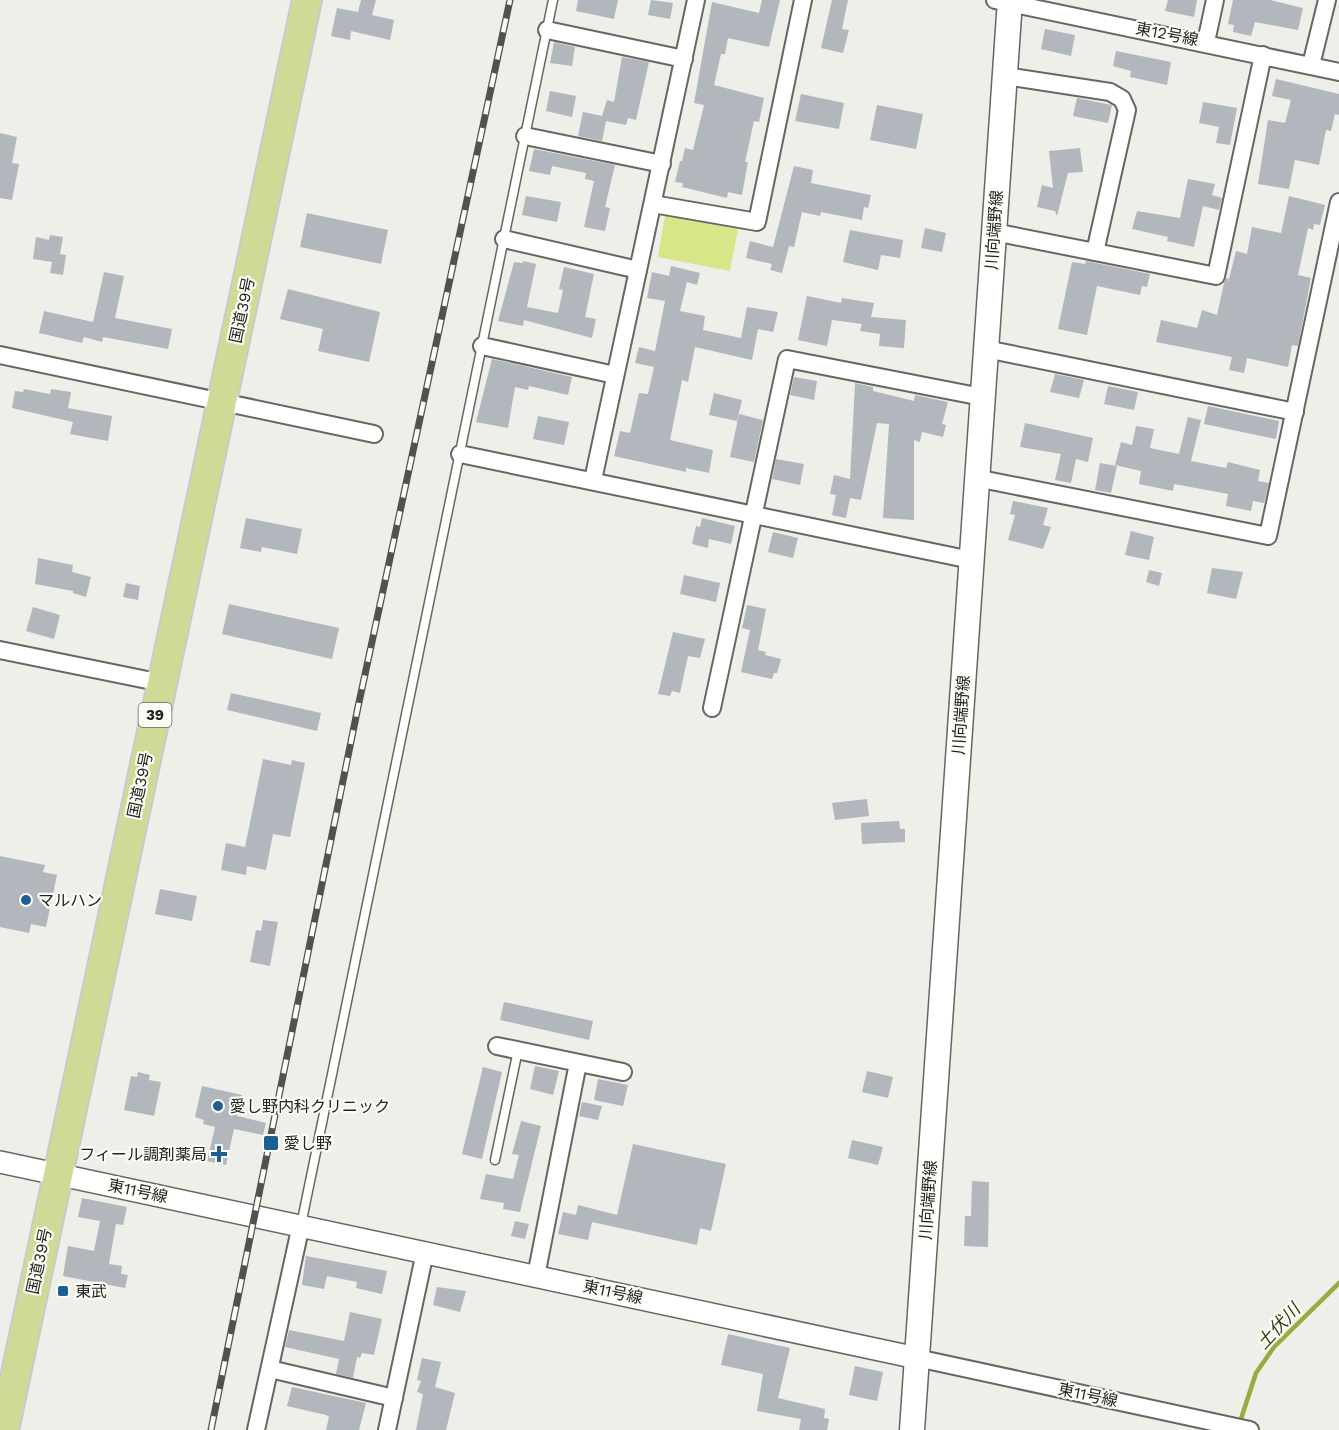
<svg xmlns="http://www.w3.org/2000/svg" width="1339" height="1430" font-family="'Work Sans','Noto Sans JP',sans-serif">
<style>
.green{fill:#d8e588}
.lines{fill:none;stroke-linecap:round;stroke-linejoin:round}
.stream{stroke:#9ca841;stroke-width:4.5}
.building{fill:#b1b7bd}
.service-casing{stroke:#666761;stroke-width:11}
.minor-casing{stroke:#666761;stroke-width:20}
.tertiary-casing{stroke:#666761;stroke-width:24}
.secondary-casing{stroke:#666761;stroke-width:27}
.trunk-casing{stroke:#cacaca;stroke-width:32}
.service{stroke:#fff;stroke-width:8}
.minor{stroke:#fff;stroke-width:16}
.tertiary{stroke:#fff;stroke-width:21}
.secondary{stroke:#fff;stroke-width:24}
.trunk{stroke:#d0da96;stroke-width:28}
.rail-casing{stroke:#51524f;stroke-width:7}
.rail{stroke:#fbfdf5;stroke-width:4.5;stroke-dasharray:14;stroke-linecap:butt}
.poi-dot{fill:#1a6095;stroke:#fbfdf5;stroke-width:2}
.labels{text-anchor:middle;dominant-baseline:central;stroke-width:4.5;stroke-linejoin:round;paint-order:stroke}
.shield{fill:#fbfdf5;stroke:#646561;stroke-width:1.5}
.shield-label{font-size:15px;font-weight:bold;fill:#232421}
.street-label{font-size:16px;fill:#232421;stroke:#fbfdf5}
.poi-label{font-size:16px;fill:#232421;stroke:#fbfdf5;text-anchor:start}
.water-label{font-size:18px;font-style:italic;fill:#363b10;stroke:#fbfdf5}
</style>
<rect width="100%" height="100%" fill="#eeefe8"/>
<!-- green -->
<polygon class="green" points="665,215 738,229 730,271 658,257"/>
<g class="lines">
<!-- stream -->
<polyline class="stream" points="1239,1425 1256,1373 1274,1347 1339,1283"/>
</g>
<!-- building -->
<g class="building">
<polygon points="361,0 376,0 372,15 394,20 390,40 351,31 350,40 331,36 337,8 358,12"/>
<polygon points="578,0 618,0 614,19 576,11"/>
<polygon points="651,0 673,3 670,19 648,15"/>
<polygon points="762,0 780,0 769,47 728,38 725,54 721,54 714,85 764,98 759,122 754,121 745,162 748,162 742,195 728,192 727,198 682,187 683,183 675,182 680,161 682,161 685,148 693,150 704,105 694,103 712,2 759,13"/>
<polygon points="832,0 848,0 842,29 849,30 843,53 821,48"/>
<polygon points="1168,0 1197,0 1194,17 1165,11"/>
<polygon points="1233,0 1270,0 1303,8 1298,30 1255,22 1251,36 1233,32 1234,25 1228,24"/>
<polygon points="1045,29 1075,35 1071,56 1041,49"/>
<polygon points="554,42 575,47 572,66 550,63"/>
<polygon points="1116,51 1171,62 1167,85 1130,77 1131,71 1113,66"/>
<polygon points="622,57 649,62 636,120 628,118 626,125 606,121 602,141 578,136 583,112 602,116 607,100 614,102"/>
<polygon points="1276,79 1339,94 1339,115 1335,114 1331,131 1326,130 1319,165 1295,160 1289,189 1258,184 1268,120 1285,123 1291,100 1272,96"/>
<polygon points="550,91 576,96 572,117 546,111"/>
<polygon points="801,94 844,103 839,129 795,121"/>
<polygon points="1077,98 1112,105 1108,123 1073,116"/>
<polygon points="1203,102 1237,108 1230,145 1216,143 1219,127 1199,123"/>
<polygon points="877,105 923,114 916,149 870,140"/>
<polygon points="0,133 17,137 12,163 19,164 12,200 0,198"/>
<polygon points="1080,148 1083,172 1068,173 1057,216 1055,211 1037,207 1042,185 1053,188 1049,151"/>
<polygon points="534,149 615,165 605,207 610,208 605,231 584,227 594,181 585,179 586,173 552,166 550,175 529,171"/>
<polygon points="794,166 813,170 811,183 871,195 868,208 864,207 862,220 821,212 820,216 802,212 794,247 789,246 782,273 770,270 772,264 746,258 750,241 773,247"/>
<polygon points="1188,179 1215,184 1212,195 1222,198 1219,210 1203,206 1194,247 1167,241 1168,237 1132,229 1137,211 1180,218"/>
<polygon points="526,196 561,202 557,222 522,215"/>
<polygon points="1289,196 1325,205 1320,225 1314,224 1313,230 1308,228 1298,275 1311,278 1298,346 1292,345 1288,367 1247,358 1244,373 1229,370 1232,357 1156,342 1161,320 1197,328 1202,310 1217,315 1224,283 1226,278 1229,279 1236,251 1247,254 1252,227 1281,233"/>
<polygon points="307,213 388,230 381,264 300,247"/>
<polygon points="925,228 946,233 942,252 921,248"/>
<polygon points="850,230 903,240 900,258 881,255 878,270 843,262"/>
<polygon points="50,235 63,237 60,254 66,255 63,275 50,273 52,262 33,259 36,237 49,240"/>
<polygon points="523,261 536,264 527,307 558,313 563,290 559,289 564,267 594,274 585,317 596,319 592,338 524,320 523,326 498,321 514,262 523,263"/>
<polygon points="1086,261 1150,274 1147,287 1142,286 1140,295 1097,286 1087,335 1058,329 1072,262 1085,264"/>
<polygon points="671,266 700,273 697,285 687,282 680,311 705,316 703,330 741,338 747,307 778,312 773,332 758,329 752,360 695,347 688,382 682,380 670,440 713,450 709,473 686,468 686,472 614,456 620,431 630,433 639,393 648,394 654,367 635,363 639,347 655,351 665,301 647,298 652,272 669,276"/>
<polygon points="104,272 124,276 115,318 172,329 168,349 103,337 102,342 84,337 82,343 39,333 44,311 93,322"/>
<polygon points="288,289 380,312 369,362 318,351 323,329 280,319"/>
<polygon points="807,296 841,303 842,298 874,303 871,317 906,320 904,348 879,346 880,334 860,331 862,324 832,320 827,346 798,340"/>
<polygon points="492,359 572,377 568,395 529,386 528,390 515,387 508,428 476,422"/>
<polygon points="1055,374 1084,380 1079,398 1050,392"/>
<polygon points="794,377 817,381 814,400 790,395"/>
<polygon points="855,383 873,387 873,391 914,401 915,395 948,402 942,424 946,425 943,437 922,432 920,442 914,440 914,520 883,518 889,424 877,423 861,500 850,498 846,518 832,515 836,495 830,494 834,475 850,479"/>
<polygon points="1108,386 1138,392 1134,410 1104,404"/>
<polygon points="24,389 50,394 51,389 71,392 68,408 112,416 108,441 70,434 73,422 12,408 15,391 23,392"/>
<polygon points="714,393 742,400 737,421 709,415"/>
<polygon points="1208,406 1279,421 1276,439 1204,424"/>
<polygon points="739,414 763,420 754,462 730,457"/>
<polygon points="538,416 569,422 564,445 533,439"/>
<polygon points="1188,417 1201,420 1191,461 1226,468 1228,462 1260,470 1258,481 1269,483 1264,503 1253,501 1251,511 1226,506 1228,494 1174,484 1173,491 1139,484 1141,471 1115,465 1121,442 1132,445 1136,426 1154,429 1150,448 1179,454"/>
<polygon points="1025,423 1093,438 1088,462 1076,459 1071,483 1055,480 1061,454 1020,447"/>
<polygon points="776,459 804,464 800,485 772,479"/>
<polygon points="1100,463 1117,466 1111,493 1095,490"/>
<polygon points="1013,501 1048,508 1043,525 1051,527 1043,549 1008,540 1015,515 1010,514"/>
<polygon points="246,518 302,529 297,554 262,547 261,552 240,548"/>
<polygon points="702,518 735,526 731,544 709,539 708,548 692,544 696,526 700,527"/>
<polygon points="1131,531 1154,537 1149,560 1125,555"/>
<polygon points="773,532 798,538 793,558 768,552"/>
<polygon points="38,558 73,565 72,572 91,577 86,597 73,593 73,591 35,584"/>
<polygon points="1212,568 1243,572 1236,599 1207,593"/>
<polygon points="1149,570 1162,573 1159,586 1146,582"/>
<polygon points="684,575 720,583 716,602 680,594"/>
<polygon points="126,583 140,586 138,600 123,597"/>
<polygon points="229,604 339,628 332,659 222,634"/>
<polygon points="747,605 766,609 758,650 766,652 765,655 781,659 777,673 774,673 772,679 741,672 750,630 742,628"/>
<polygon points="33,607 60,615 54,639 26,631"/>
<polygon points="673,632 705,639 700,658 688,656 680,693 672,691 670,696 658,694"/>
<polygon points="231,693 321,713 317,731 227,710"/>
<polygon points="263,759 291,765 292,760 305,763 290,837 273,834 266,870 247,866 246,875 221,870 226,843 245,847"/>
<polygon points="867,799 869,816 835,820 832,803"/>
<polygon points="899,821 900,829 905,829 905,842 862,844 861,823"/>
<polygon points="0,856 45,865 43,872 57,875 46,927 31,924 29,933 0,927"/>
<polygon points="160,889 197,896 192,921 155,914"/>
<polygon points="263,920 278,922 270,966 250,962 256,930 261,931"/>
<polygon points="504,1002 593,1021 589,1040 500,1020"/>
<polygon points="535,1066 559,1071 553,1095 530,1089"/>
<polygon points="483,1067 502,1072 482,1159 462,1154"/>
<polygon points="867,1071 893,1077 888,1098 862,1092"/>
<polygon points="138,1072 150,1075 149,1080 161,1082 154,1116 124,1110 131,1076 137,1077"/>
<polygon points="598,1079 628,1085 623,1106 594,1100"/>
<polygon points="202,1086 242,1095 237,1116 266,1123 263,1135 234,1129 226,1165 207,1161 215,1127 203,1124 204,1120 195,1117"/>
<polygon points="582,1102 602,1106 598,1120 579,1116"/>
<polygon points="521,1121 541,1126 520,1212 503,1209 504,1203 480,1199 486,1174 513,1179 519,1155 512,1154"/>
<polygon points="852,1140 883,1147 878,1165 848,1158"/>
<polygon points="633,1144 726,1164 711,1231 700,1228 697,1245 592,1222 588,1240 558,1234 563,1212 576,1215 578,1205 617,1215"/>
<polygon points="972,1181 989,1182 988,1247 964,1246 965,1216 971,1216"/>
<polygon points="82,1198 127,1207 123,1225 116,1224 109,1264 122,1266 121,1274 128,1275 125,1288 63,1276 68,1246 94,1251 100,1221 78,1217"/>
<polygon points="515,1221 529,1224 525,1239 511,1236"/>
<polygon points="306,1256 387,1271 382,1294 356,1288 357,1282 327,1276 324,1289 302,1285"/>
<polygon points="437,1287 466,1291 460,1312 433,1305"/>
<polygon points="350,1312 382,1319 374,1355 362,1353 360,1358 357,1357 353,1378 336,1374 339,1359 285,1347 289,1330 344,1341"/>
<polygon points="728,1334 790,1348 778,1398 825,1409 824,1418 829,1419 827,1430 799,1430 801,1419 757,1411 763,1374 721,1365"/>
<polygon points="422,1358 441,1362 435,1387 455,1393 446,1430 416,1430 423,1394 417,1392 421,1381 417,1380"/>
<polygon points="855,1366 883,1372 877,1401 849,1395"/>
<polygon points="292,1387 366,1403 359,1430 326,1430 329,1417 326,1415 287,1406"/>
</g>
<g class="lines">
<!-- service casing -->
<g class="service-casing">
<g id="service">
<polyline points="495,1160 518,1050"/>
<polyline points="301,1225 553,0"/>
</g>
</g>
<!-- minor casing -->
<g class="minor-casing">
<g id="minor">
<polyline points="995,0 1339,72"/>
<polyline points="547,30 684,59"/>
<polyline points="1206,42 1215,0"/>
<polyline points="1311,65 1327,0"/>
<polyline points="1005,76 1110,92 1122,99 1127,110 1095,252"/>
<polyline points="525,136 662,164"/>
<polyline points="653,204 757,222 803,0"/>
<polyline points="994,232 1216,276 1263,55"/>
<polyline points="504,239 638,270"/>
<polyline points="482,346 615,375"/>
<polyline points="986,349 1295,412"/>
<polyline points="0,355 374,434"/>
<polyline points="460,454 971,560"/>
<polyline points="976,478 1268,536 1339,202"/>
<polyline points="593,480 696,0"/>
<polyline points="0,650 162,683"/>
<polyline points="712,708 787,359 982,397"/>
<polyline points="497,1046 623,1072"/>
<polyline points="536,1276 578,1063"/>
<polyline points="917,1358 1250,1430"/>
<polyline points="270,1369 394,1398"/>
<polyline points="256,1430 301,1225"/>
<polyline points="387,1430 425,1252"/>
</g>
</g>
<!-- tertiary casing -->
<g class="tertiary-casing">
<polyline id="tertiary" points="0,1162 917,1358"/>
</g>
<!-- secondary casing -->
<g class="secondary-casing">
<polyline id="secondary" points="912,1430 1010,0"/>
</g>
<!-- trunk casing -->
<g class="trunk-casing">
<polyline id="trunk" points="4,1430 307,0"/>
</g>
<!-- service -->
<use href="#service" class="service"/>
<!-- minor -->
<use href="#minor" class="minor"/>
<!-- tertiary -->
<use href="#tertiary" class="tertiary"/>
<!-- secondary -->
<use href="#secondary" class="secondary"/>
<!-- trunk -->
<use href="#trunk" class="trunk"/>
<!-- rail casing -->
<g class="rail-casing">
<polyline id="rail" points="211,1430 358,707 510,0"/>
</g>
<!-- rail -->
<use href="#rail" class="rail"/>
</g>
<!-- markers -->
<g class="poi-dot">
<circle cx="26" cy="900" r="6"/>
<circle cx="218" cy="1106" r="6"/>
<rect x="263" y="1135" width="16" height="16" rx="3"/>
<path d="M216 1145h6v6h6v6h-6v6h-6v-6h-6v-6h6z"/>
<rect x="57" y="1285" width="12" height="12" rx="3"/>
</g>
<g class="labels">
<!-- shield labels -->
<rect class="shield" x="138.5" y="703" width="33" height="24" rx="4.5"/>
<g class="shield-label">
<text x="155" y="715">39</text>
</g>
<!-- street labels -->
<g class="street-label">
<text transform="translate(1167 34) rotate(11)">東12号線</text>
<text transform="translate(994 230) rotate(-86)">川向端野線</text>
<text transform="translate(242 310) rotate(-78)">国道39号</text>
<text transform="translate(961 715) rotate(-86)">川向端野線</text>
<text transform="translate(140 785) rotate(-78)">国道39号</text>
<text transform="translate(138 1191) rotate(12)">東11号線</text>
<text transform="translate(928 1200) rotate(-86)">川向端野線</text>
<text transform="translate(39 1261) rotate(-78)">国道39号</text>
<text transform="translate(613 1292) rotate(12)">東11号線</text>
<text transform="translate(1088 1395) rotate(12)">東11号線</text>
</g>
<!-- poi labels -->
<g class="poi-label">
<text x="38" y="900">マルハン</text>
<text x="230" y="1106">愛し野内科クリニック</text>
<text x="284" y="1143">愛し野</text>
<text x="207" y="1154" text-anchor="end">フィール調剤薬局</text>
<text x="75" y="1291">東武</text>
</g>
<!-- water labels -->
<g class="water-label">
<text transform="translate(1278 1326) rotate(-47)">土伏川</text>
</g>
</g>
</svg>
